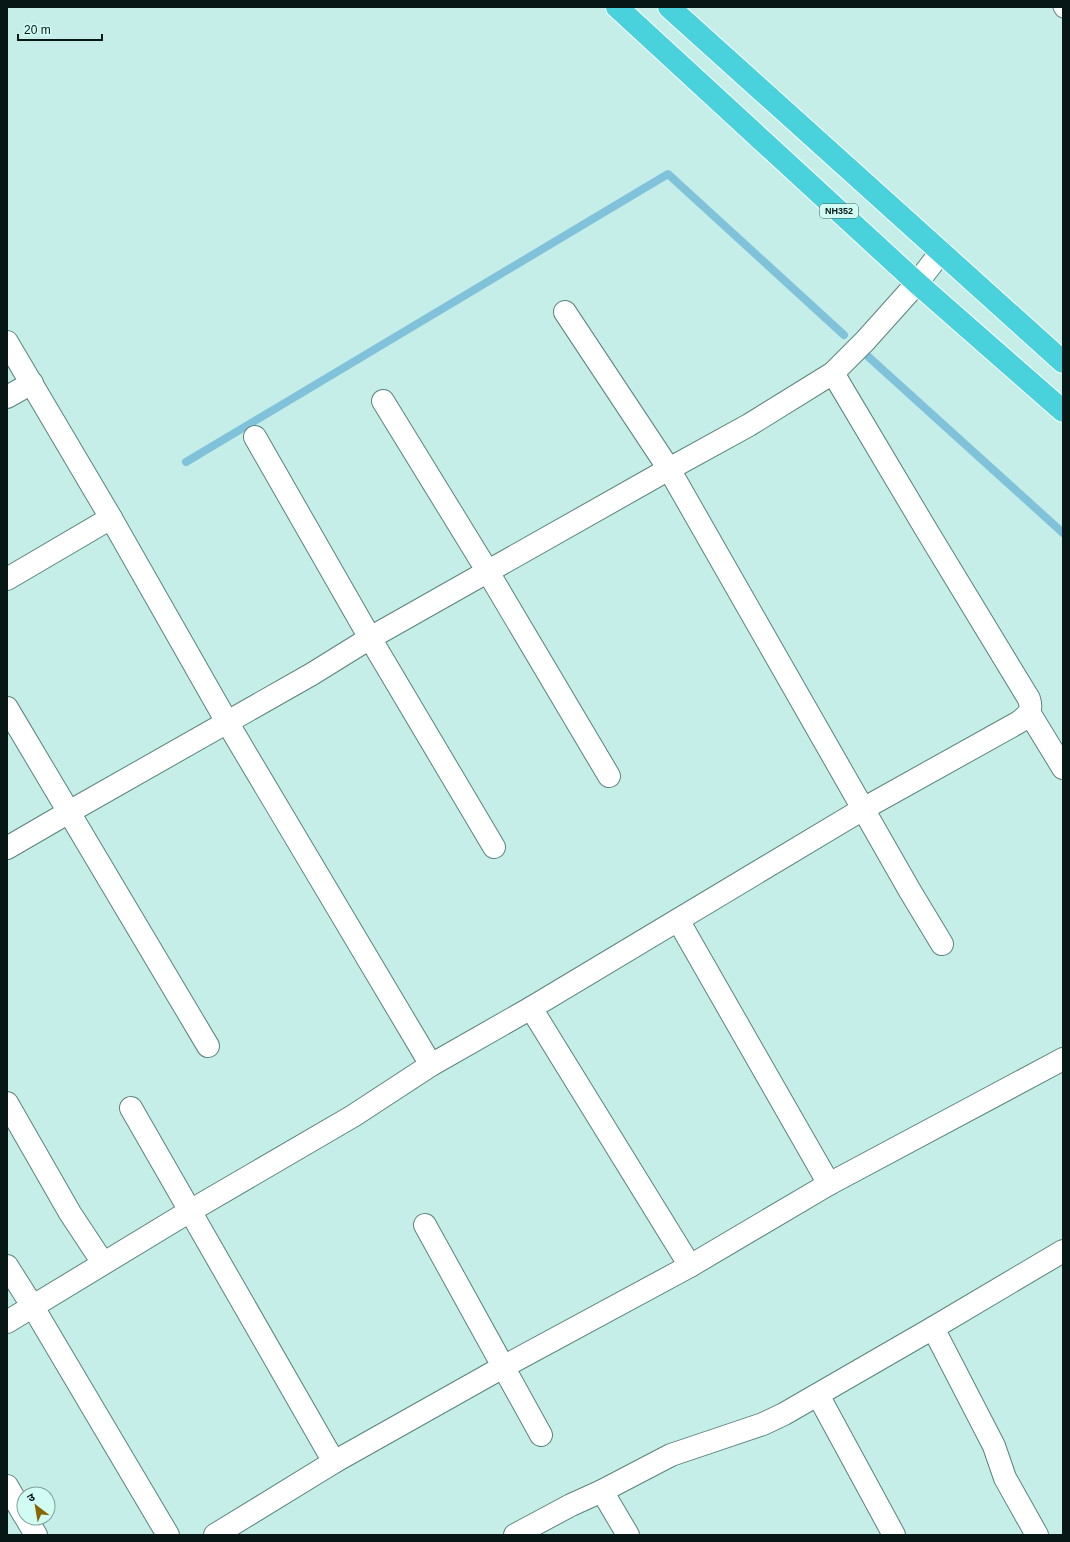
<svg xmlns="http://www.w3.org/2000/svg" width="1070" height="1542" font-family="Helvetica,'Noto Sans Devanagari',sans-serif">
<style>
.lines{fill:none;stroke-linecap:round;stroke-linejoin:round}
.stream{stroke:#81c2db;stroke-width:8}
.service-casing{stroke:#5b837d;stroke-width:17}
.minor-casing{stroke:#5b837d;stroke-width:24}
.trunk-casing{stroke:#fff;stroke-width:24}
.service{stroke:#fff;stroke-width:15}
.minor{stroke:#fff;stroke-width:22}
.trunk{stroke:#4ad2dc;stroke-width:22}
.labels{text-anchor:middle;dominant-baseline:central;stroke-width:4;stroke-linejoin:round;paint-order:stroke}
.shield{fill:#d1fcf4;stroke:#445c58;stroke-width:1}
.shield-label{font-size:9px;font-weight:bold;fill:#071715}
</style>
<rect width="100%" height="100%" fill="#c4eee7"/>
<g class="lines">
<!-- stream -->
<g class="stream">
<polyline points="862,351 1063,533"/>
<polyline points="186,462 668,174 844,335"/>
</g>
<!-- service casing -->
<g class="service-casing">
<polyline id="service" points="1061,7 1063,10"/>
</g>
<!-- minor casing -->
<g class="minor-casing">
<g id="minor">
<polyline points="565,312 669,469 910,891 942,944"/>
<polyline points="7,342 111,518 227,722 431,1065"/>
<polyline points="7,397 32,383"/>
<polyline points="383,401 488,572 609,776"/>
<polyline points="255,437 370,638 494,847"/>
<polyline points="7,579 111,518"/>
<polyline points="7,708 208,1046"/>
<polyline points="1030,714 1063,768"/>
<polyline points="7,848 69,812 312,674 370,638 669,469 749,425 833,373 865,341 917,283 941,252"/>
<polyline points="678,920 829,1184"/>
<polyline points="531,1008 690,1266"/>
<polyline points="7,1103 70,1213 103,1263"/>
<polyline points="131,1108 334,1462"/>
<polyline points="425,1225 541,1435"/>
<polyline points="7,1266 33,1307 168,1535"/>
<path d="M7 1322 190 1211 353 1116 431 1065 531 1008 863 809 1019 722C1028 715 1033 711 1029 699L927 531 833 373"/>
<polyline points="933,1328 994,1446 1005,1478 1037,1535"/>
<polyline points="818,1395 894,1535"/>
<polyline points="7,1486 24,1515"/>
<polyline points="602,1491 628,1535"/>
<polyline points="26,1518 36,1535"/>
<polyline points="215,1535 334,1462 503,1367 690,1266 829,1184 1063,1059"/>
<polyline points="515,1535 571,1505 602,1491 671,1455 763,1424 784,1414 933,1328 1063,1251"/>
</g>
</g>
<!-- trunk casing -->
<g class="trunk-casing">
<g id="trunk">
<polyline points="617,7 917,283 1063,411"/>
<polyline points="669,7 1063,362"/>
</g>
</g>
<!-- service -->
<use href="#service" class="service"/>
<!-- minor -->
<use href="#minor" class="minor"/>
<!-- trunk -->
<use href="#trunk" class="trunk"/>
</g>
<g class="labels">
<!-- shield labels -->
<rect class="shield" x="820" y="204" width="38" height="14" rx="3"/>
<g class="shield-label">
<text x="839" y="211">NH352</text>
</g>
</g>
<!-- border -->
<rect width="1070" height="1542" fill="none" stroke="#071715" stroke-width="16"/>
<!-- north arrow -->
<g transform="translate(36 1506) rotate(329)"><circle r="19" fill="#d1fcf4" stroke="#80a09b"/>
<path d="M0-3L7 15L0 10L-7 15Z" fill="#886602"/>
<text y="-6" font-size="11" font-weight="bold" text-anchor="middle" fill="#071715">उ</text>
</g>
<!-- scale -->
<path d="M18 34v6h84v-6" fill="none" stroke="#071715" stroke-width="2"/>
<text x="24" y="34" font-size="12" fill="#071715" stroke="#d1fcf4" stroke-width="3" paint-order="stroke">20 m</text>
</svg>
